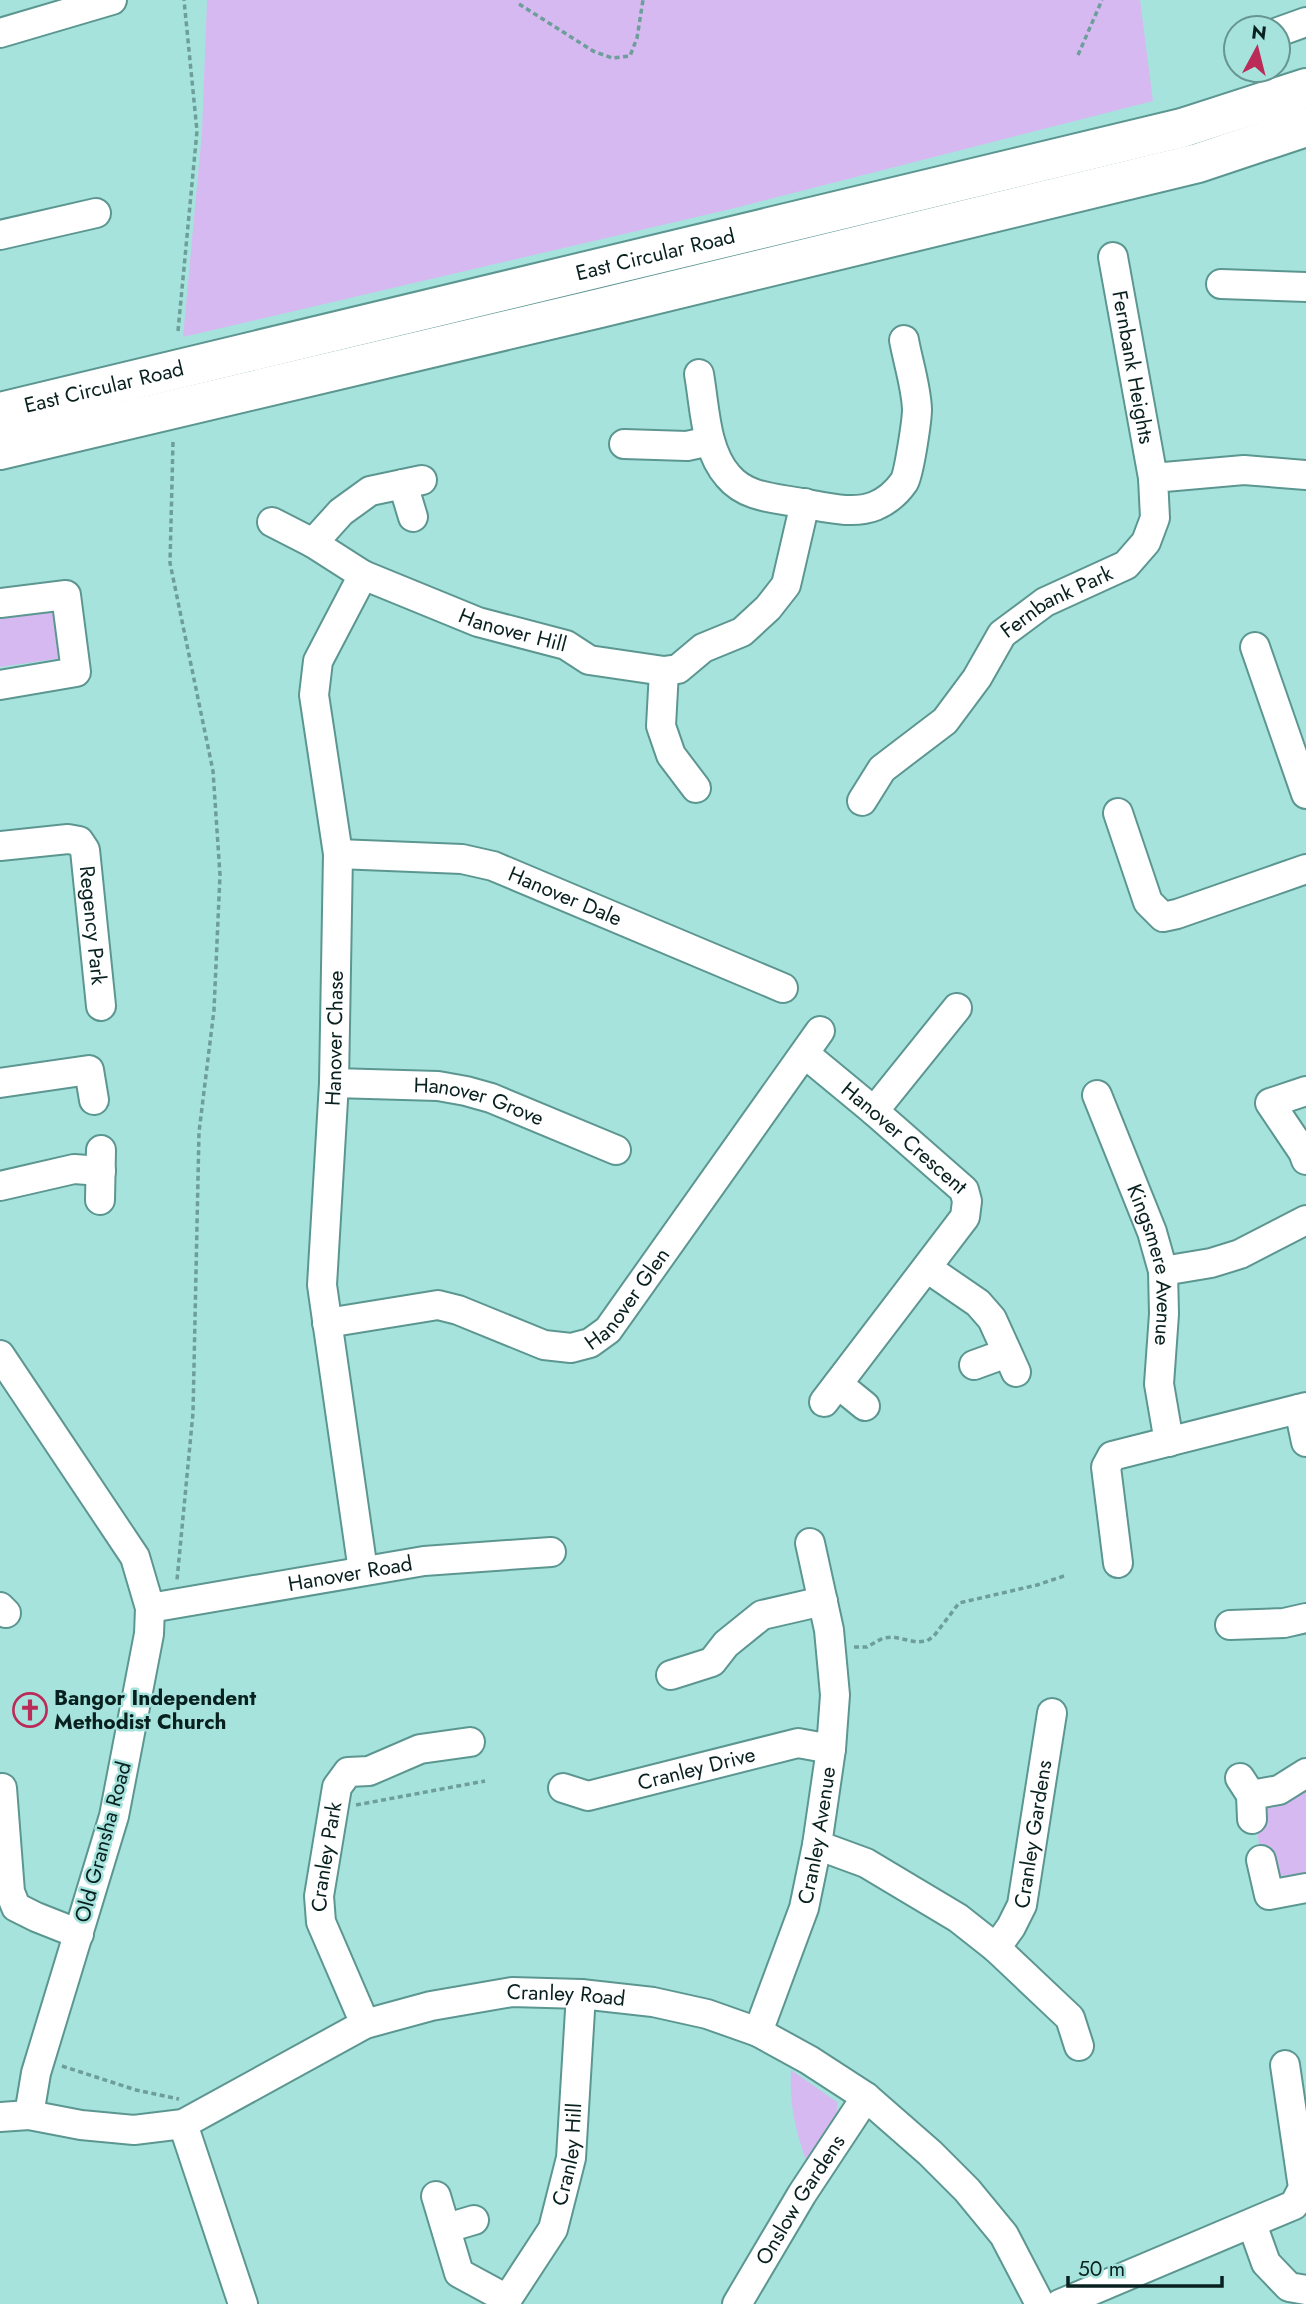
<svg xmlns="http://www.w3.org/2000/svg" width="1306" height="2304" font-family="Jost,sans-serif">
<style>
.green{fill:#d7b9f2}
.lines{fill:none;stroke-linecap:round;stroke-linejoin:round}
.minor-casing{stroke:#5c9691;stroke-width:32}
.highway-casing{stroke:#5c9691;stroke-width:42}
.path{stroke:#6e9e99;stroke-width:3.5;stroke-dasharray:5 3.5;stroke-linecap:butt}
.minor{stroke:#fff;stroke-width:28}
.highway{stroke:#fff;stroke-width:38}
.labels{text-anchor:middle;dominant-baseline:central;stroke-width:5;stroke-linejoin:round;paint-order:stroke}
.street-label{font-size:21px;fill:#08211f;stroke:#a7e3dd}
.poi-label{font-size:21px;font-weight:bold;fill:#08211f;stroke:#a7e3dd;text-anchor:start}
</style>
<rect width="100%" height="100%" fill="#a7e3dd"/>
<!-- green -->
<g class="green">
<polygon points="207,0 1140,0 1153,101 735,208 183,337 202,132"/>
<polygon points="58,610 66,664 56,665 55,659 0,667 0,618"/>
<polygon points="1306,1783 1306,1878 1283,1880 1275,1873 1276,1863 1272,1854 1260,1850 1257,1830 1264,1825 1268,1806 1274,1799"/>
<path d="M791 2070 837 2102C840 2125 819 2143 806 2160 795 2130 789 2102 791 2070Z"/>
</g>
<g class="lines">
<!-- minor casing -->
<g class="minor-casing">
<g id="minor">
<polyline points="1278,32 1306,22"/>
<polyline points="0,33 112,0"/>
<polyline points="0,235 96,213"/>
<path id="s1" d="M1113 257 1153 478"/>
<polyline points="1221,284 1306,287"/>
<path d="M699 374C705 408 705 450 728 476 746 498 776 498 801 503 825 507 853 515 875 506 887 501 897 492 904 482 909 474 917 420 917 409 916 386 908 362 904 340"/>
<polyline points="624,444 687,446 710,441"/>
<path id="s2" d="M422 480 370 491 341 512 313 543 363 575 478 622 566 645 589 660 664 671 678 669 703 648 742 632 768 608 786 585 805 503"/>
<polyline points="403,484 413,517"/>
<polyline points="272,522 313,543"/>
<polyline points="0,603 66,595 76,672 0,685"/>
<polyline points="1255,647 1306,794"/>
<polyline points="664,671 661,726 671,755 696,788"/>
<path id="s3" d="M862 801 882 769 945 721 977 678 1002 634 1045 602 1126 565 1146 542 1155 518 1153 478 1244 470 1306 475"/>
<polyline points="1118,813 1148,902 1163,917 1177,914 1306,869"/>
<path id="s4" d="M0 846 68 839 79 841 85 850 101 1006"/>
<path id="s5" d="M338 854 462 859 493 866 783 988"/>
<path id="s6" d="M805 1054 874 1111 964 1190 967 1201 965 1217 824 1402"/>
<polyline points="0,1083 89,1070 94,1100"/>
<path id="s7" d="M334 1083 438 1086 466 1091 491 1098 616 1150"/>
<polyline points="1306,1091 1270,1103 1303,1152 1306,1160"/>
<path id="s8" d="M1097 1095 1152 1232 1163 1271 1164 1314 1159 1384 1169 1442"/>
<polyline points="874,1111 957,1008"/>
<polyline points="0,1186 74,1169 101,1171"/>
<polyline points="100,1200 101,1150"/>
<polyline points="927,1268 978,1303 992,1319 1016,1372"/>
<polyline points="1163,1271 1211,1263 1240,1254 1306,1220"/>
<path id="s9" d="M327 1323 438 1305 458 1310 544 1345 571 1348 590 1343 608 1330 820 1031"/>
<polyline points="0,1355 135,1557 150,1608 149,1634 114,1816 36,2073 29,2115"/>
<polyline points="974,1365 1007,1353"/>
<polyline points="838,1384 865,1406"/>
<polyline points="1299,1409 1306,1442"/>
<polyline points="1118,1563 1106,1467 1112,1456 1306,1407"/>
<path id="s10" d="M363 1571 322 1285 334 1083 338 854 314 695 318 661 363 575"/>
<polyline points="0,1607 6,1613"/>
<path id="s11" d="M150 1608 424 1561 551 1552"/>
<polyline points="1230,1625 1284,1623 1306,1618"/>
<polyline points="671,1675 712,1662 726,1644 762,1615 823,1601"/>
<polyline points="1240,1778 1251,1795 1252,1819"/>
<polyline points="2,1788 10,1892 16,1907 36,1917 79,1934"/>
<path id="s12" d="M563 1788 588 1796 798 1743 831 1749"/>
<polyline points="1251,1795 1279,1790 1306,1773"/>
<polyline points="817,1845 866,1863 958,1918 996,1948 1070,2018 1079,2046"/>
<polyline points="1261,1860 1269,1895 1306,1888"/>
<path id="s13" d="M996 1948 1011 1927 1022 1905 1052 1713"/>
<path id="s14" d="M365 2024 321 1922 319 1896 337 1787 348 1772 369 1771 420 1749 470 1742"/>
<path id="s15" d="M758 2032 804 1908 817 1845 831 1749 835 1695 829 1630 810 1543"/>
<path id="s16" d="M0 2117 29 2115 81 2125 134 2130 183 2124 365 2024 431 2006 512 1992 581 1994 653 2002 707 2014 758 2032 809 2060 866 2097 930 2153 967 2190 1004 2235 1040 2304"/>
<polyline points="183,2124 243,2304"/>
<polyline points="436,2196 459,2273 507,2299"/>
<polyline points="1252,2224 1266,2263 1289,2287 1306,2290"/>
<polyline points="447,2228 474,2220"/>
<path id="s17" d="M504 2304 553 2229 571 2158 581 1994"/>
<path id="s18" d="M737 2304 802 2194 866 2097"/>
<polyline points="1060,2304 1294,2205 1303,2188 1285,2065"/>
</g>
</g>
<!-- highway casing -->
<g class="highway-casing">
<g id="highway">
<path id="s19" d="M0 412 1182 128 1306 88"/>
<polyline points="0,450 600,308 1198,163 1306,127"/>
</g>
</g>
<!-- path -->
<g class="path">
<polyline points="519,4 593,51 612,58 630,56 637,38 643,0"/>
<polyline points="1078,55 1102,0"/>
<polyline points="178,331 197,131 184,0"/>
<polyline points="173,442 170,563 213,771 220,875 214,1010 199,1132 193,1413 177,1580"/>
<polyline points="854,1647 867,1647 883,1638 893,1637 917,1642 927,1641 934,1636 959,1603 1037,1585 1064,1576"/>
<polyline points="356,1805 485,1781"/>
<polyline points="62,2066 136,2090 179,2099"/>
</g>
<!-- minor -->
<use href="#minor" class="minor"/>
<!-- highway -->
<use href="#highway" class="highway"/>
</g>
<!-- icons -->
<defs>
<g id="church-ring" transform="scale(1.75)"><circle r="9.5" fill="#a7e3dd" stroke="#bb2b57" stroke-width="1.5"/><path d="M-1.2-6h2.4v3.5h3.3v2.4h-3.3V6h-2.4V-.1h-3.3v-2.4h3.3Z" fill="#bb2b57"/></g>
</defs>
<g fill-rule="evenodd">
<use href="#church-ring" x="30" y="1710"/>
</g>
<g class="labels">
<!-- street labels -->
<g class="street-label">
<text stroke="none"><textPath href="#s19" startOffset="674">East Circular Road</textPath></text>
<text stroke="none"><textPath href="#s1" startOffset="112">Fernbank Heights</textPath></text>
<text stroke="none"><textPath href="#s19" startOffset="107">East Circular Road</textPath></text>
<text stroke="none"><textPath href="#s3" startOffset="285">Fernbank Park</textPath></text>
<text stroke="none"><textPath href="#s2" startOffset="350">Hanover Hill</textPath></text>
<text stroke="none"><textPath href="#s5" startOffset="234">Hanover Dale</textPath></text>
<text stroke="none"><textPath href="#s4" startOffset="166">Regency Park</textPath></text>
<text stroke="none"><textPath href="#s10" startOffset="536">Hanover Chase</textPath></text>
<text stroke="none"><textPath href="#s7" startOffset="147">Hanover Grove</textPath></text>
<text stroke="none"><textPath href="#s6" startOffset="130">Hanover Crescent</textPath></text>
<text stroke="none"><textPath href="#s8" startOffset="180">Kingsmere Avenue</textPath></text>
<text stroke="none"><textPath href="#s9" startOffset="331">Hanover Glen</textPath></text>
<text stroke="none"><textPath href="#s11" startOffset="203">Hanover Road</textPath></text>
<text stroke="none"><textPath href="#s12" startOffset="138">Cranley Drive</textPath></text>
<text stroke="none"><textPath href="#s13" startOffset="122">Cranley Gardens</textPath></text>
<text stroke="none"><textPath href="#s15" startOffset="206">Cranley Avenue</textPath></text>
<text transform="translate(103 1842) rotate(-75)">Old Gransha Road</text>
<text stroke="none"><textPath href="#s14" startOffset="177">Cranley Park</textPath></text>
<text stroke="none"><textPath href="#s16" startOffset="597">Cranley Road</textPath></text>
<text stroke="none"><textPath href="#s17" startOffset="166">Cranley Hill</textPath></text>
<text stroke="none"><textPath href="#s18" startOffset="122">Onslow Gardens</textPath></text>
</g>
<!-- poi labels -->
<g class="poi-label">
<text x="54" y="1698">Bangor Independent<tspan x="54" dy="24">Methodist Church</tspan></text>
</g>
</g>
<!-- north arrow -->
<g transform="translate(1257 49) rotate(7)"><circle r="33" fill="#a7e3dd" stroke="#679591" stroke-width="2"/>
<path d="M0-5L12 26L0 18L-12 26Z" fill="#bb2b57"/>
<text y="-10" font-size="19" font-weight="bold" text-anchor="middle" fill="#08211f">N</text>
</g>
<!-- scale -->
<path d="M1068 2276v10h154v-10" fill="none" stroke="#08211f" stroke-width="3.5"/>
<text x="1078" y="2276" font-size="21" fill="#08211f" stroke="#a7e3dd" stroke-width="5" paint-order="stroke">50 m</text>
</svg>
